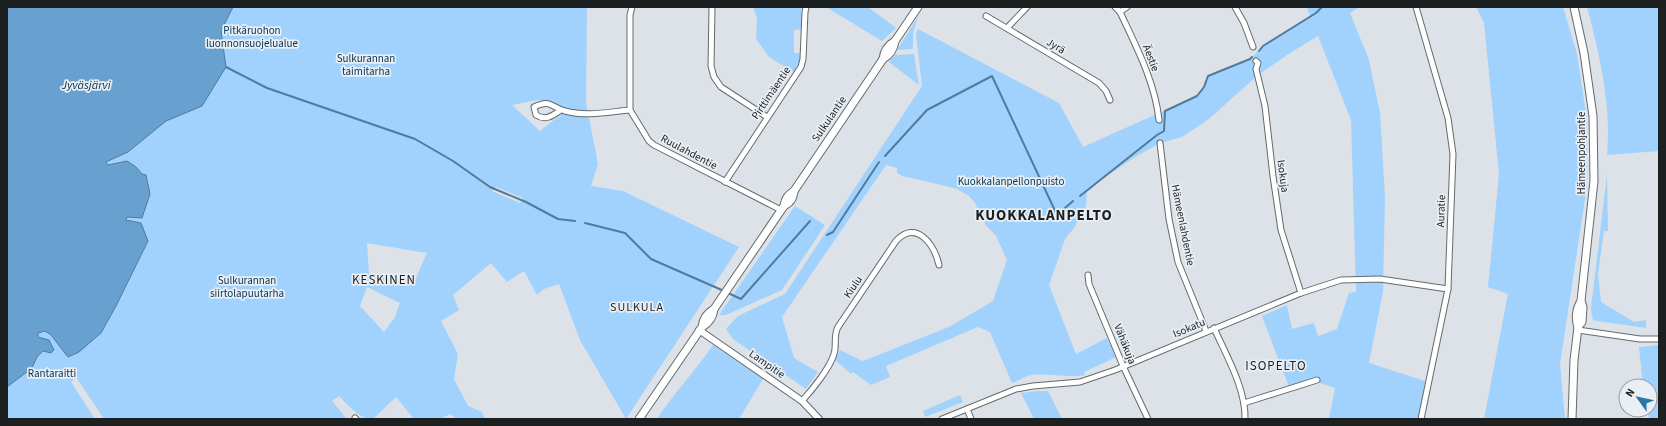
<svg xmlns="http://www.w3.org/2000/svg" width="1666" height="426" font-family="'Source Sans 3',sans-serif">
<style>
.green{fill:#a0d2fd;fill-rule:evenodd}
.water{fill:#68a1d0;stroke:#527a9c}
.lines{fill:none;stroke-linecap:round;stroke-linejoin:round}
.stream{stroke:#527a9c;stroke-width:2}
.minor-casing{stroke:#646a6e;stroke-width:7}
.tertiary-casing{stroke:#646a6e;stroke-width:8}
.secondary-casing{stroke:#646a6e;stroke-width:9}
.minor{stroke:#fff;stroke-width:5}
.tertiary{stroke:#fff;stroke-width:6}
.secondary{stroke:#fff;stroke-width:7}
.labels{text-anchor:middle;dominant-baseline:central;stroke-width:3.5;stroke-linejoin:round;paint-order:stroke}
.park-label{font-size:11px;fill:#033352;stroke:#e9eff4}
.street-label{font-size:11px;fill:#1d2021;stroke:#e9eff4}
.water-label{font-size:12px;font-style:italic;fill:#01304f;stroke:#e9eff4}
.neighbourhood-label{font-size:12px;letter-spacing:1px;fill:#1d2021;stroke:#e9eff4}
.quarter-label{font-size:13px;letter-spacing:1px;fill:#1d2021;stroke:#e9eff4}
.district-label{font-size:15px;font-weight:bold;letter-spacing:1px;fill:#1d2021;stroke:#e9eff4}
</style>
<rect width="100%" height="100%" fill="#dce2e7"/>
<!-- green -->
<g class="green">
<path d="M102 7H587L586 102 598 164 591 186 623 191 739 247 626 419 580 340 559 284 544 289 537 295 524 271 507 282 491 263 453 295 459 310 441 321 458 354 454 379 468 406 482 412 485 419H457L450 414 440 419H414L396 397 373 419C359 419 349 406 339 396L332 401 347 419H104L76 377 71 382 95 419H7V331L126 220 142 175 136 167 127 161 108 165 106 162 127 152ZM537 100 555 103 561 106V116L555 119 540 131 512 105ZM496 187 523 198 520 203 492 191ZM367 243 427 253 413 285 369 274ZM367 287 400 303 395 317 384 332 360 306Z"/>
<polygon points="753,7 801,7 802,29 794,30 794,53 801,53 800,60 794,72 769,57 756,39 757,18"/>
<polygon points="826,7 868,7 896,28 882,41"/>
<path d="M1307 7H1359L1350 13 1369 60 1380 113 1385 197 1383 292 1369 363 1425 381 1419 419H1329L1335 388 1320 383 1318 376 1289 387 1262 316 1287 305 1292 329 1314 323 1318 336 1337 329 1349 293 1356 292 1351 120 1318 36 1290 53 1258 75 1209 119 1182 137 1160 143 1135 157 1087 189 1086 206 1074 228 1065 239 1049 285 1076 354 1107 338 1116 357 1084 372 1085 375C1067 378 1050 373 1032 375 1025 376 1018 381 1012 383L990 332 978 327 886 366 890 377 871 385 853 372 851 374 835 360 840 350 863 361 949 327 993 301 1007 260 996 236 985 224 975 203 969 196 957 189 946 186 902 176 897 173V168L886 165 782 317 794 358 818 372 806 389 733 339 726 329 738 316 785 294 922 86 916 34 918 29 1059 103 1083 147 1197 96 1204 87 1208 76 1250 59 1263 46 1310 17Z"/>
<polygon points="1476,7 1563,7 1577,54 1587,120 1587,186 1560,364 1565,419 1484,419 1508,294 1488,287 1499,174 1484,23"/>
<path d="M1587 7H1659V151L1607 155C1612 108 1599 52 1587 7Z"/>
<polygon points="918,17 913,33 913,49 897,50"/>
<polygon points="914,54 919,85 889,62 894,55"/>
<polygon points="1607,175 1608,231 1604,231 1598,274 1601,302 1634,322 1646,320 1646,328 1597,321 1593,320 1592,316 1591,308"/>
<polygon points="795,206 825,225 782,290 726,315 719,315"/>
<path d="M713 345 763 379 739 419H657C674 393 696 370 713 345Z"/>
<polygon points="1659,345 1659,419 1649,419 1648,410 1650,410 1650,386 1643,386 1639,347"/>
<polygon points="1038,391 1048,391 1062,419 1034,419 1021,393"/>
<polygon points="960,395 963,402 925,417 923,411"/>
</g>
<!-- water -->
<polygon class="water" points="7,7 233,7 221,31 226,67 202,106 166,121 128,152 106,162 108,165 127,161 136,167 142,174 146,175 150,194 142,218 127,217 126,220 141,223 148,241 116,306 101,333 79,352 68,357 51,335 45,331 38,333 38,337 49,340 54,350 51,353 43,351 37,357 32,368 7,387"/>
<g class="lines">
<!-- stream -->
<g class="stream">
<polyline points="1259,51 1263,46 1316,13 1322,7"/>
<polyline points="226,67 267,88 415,139 453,161 490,187 526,202 558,219 575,221"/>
<polyline points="885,156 927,110 992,76 1057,215 1073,201"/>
<polyline points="1080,196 1157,135 1164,131 1165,111 1197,96 1204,87 1208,76 1250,59 1252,57"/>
<polyline points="585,223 625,233 651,259 724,291"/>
<polyline points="827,235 833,232 879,162"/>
<polyline points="728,293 741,299 810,221"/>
</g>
<!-- minor casing -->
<g class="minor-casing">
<g id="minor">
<polyline points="632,7 630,15 630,110 649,141 654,145 781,210"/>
<polyline points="712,7 711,66 714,77 721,87 767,117"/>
<path d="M1115 7 1120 12C1136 46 1155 82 1159 120"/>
<polyline points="1235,7 1244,23 1253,47"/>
<polyline points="1416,7 1448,118 1453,154 1448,289 1421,419"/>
<polyline points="1120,12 1127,7"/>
<polyline points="986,16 1099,83 1106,91 1110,100"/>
<polyline points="1007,28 1027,7"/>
<polyline points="1256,61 1258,63 1256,69 1265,106 1273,176 1281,230 1301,293"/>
<path d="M561 110C552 116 546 121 536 115L534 107C552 99 550 107 565 111 587 117 608 112 630 110"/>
<polyline points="1160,143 1169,219 1178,262 1206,331"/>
<polyline points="725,182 801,67 803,59 805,12 806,7"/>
<polyline points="1088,275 1089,284 1123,366 1148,419"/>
<path d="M1214 328C1226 355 1246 389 1245 419"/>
<polyline points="1578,330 1640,339 1659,339"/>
<path d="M802 401C812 390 830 368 834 354 837 345 833 336 838 327L896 241C916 219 934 244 939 265"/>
<polyline points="1244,403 1317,380"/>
<polyline points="967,409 971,419"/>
<polyline points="355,418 356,419"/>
<polyline points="942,419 1016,389 1033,386 1080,382 1115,370 1301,293 1341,280 1380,279 1448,289"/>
</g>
</g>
<!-- tertiary casing -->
<g class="tertiary-casing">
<polyline id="tertiary" points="699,330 802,401 819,419"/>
</g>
<!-- secondary casing -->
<g class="secondary-casing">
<g id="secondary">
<path d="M1574 7 1584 53 1593 116 1594 181 1581 301C1576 309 1575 319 1578 327"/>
<path d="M883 59C884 50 888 45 895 41"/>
<path d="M784 206C785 198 788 195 794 191L883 59C890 55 894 49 895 41L918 7"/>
<path d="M702 327C703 318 707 313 714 309L784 206C791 202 793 199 794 191"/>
<path d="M639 419 702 327C709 323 713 318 714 309"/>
<polyline points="1572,419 1574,360 1578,327 1582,322 1583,307 1581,301"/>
</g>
</g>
<!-- minor -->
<use href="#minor" class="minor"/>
<!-- tertiary -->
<use href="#tertiary" class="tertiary"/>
<!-- secondary -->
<use href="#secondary" class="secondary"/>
</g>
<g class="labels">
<!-- park labels -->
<g class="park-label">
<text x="252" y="30">Pitkäruohon<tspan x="252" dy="13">luonnonsuojelualue</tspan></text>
<text x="366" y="58">Sulkurannan<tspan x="366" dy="13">taimitarha</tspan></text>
<text x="1011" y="181">Kuokkalanpellonpuisto</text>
<text x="247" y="280">Sulkurannan<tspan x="247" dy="13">siirtolapuutarha</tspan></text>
<text x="52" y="373">Rantaraitti</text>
</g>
<!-- street labels -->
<g class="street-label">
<text transform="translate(1056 46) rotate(31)">Jyrä</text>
<text transform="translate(1151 58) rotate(69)">Äestie</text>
<text transform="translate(771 93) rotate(-56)">Pirttimäentie</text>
<text transform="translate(829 119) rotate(-56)">Sulkulantie</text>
<text transform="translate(689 152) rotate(28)">Ruulahdentie</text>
<text transform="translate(1581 153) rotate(-90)">Hämeenpohjantie</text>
<text transform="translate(1283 176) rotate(82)">Isokuja</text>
<text transform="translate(1441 211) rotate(-88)">Auratie</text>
<text transform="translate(1183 225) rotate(79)">Hämeenlahdentie</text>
<text transform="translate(853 287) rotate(-56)">Kiulu</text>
<text transform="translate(1189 328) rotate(-23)">Isokatu</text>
<text transform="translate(1125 344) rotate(68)">Vähäkuja</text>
<text transform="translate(767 364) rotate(35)">Lampitie</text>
</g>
<!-- water labels -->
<g class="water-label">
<text x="86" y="85">Jyväsjärvi</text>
</g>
<!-- neighbourhood labels -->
<g class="neighbourhood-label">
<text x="637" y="307">SULKULA</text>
</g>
<!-- quarter labels -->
<g class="quarter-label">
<text x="384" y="280">KESKINEN</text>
<text x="1276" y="366">ISOPELTO</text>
</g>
<!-- district labels -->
<g class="district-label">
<text x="1044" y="215">KUOKKALANPELTO</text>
</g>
</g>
<!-- border -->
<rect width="1666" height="426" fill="none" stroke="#1d2021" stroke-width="16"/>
<!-- north arrow -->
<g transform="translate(1638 398) rotate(303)"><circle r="19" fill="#e9eff4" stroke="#979ca0"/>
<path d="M0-3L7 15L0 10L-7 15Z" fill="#2c73a7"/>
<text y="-6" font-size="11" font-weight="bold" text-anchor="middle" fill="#1d2021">N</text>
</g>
</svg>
